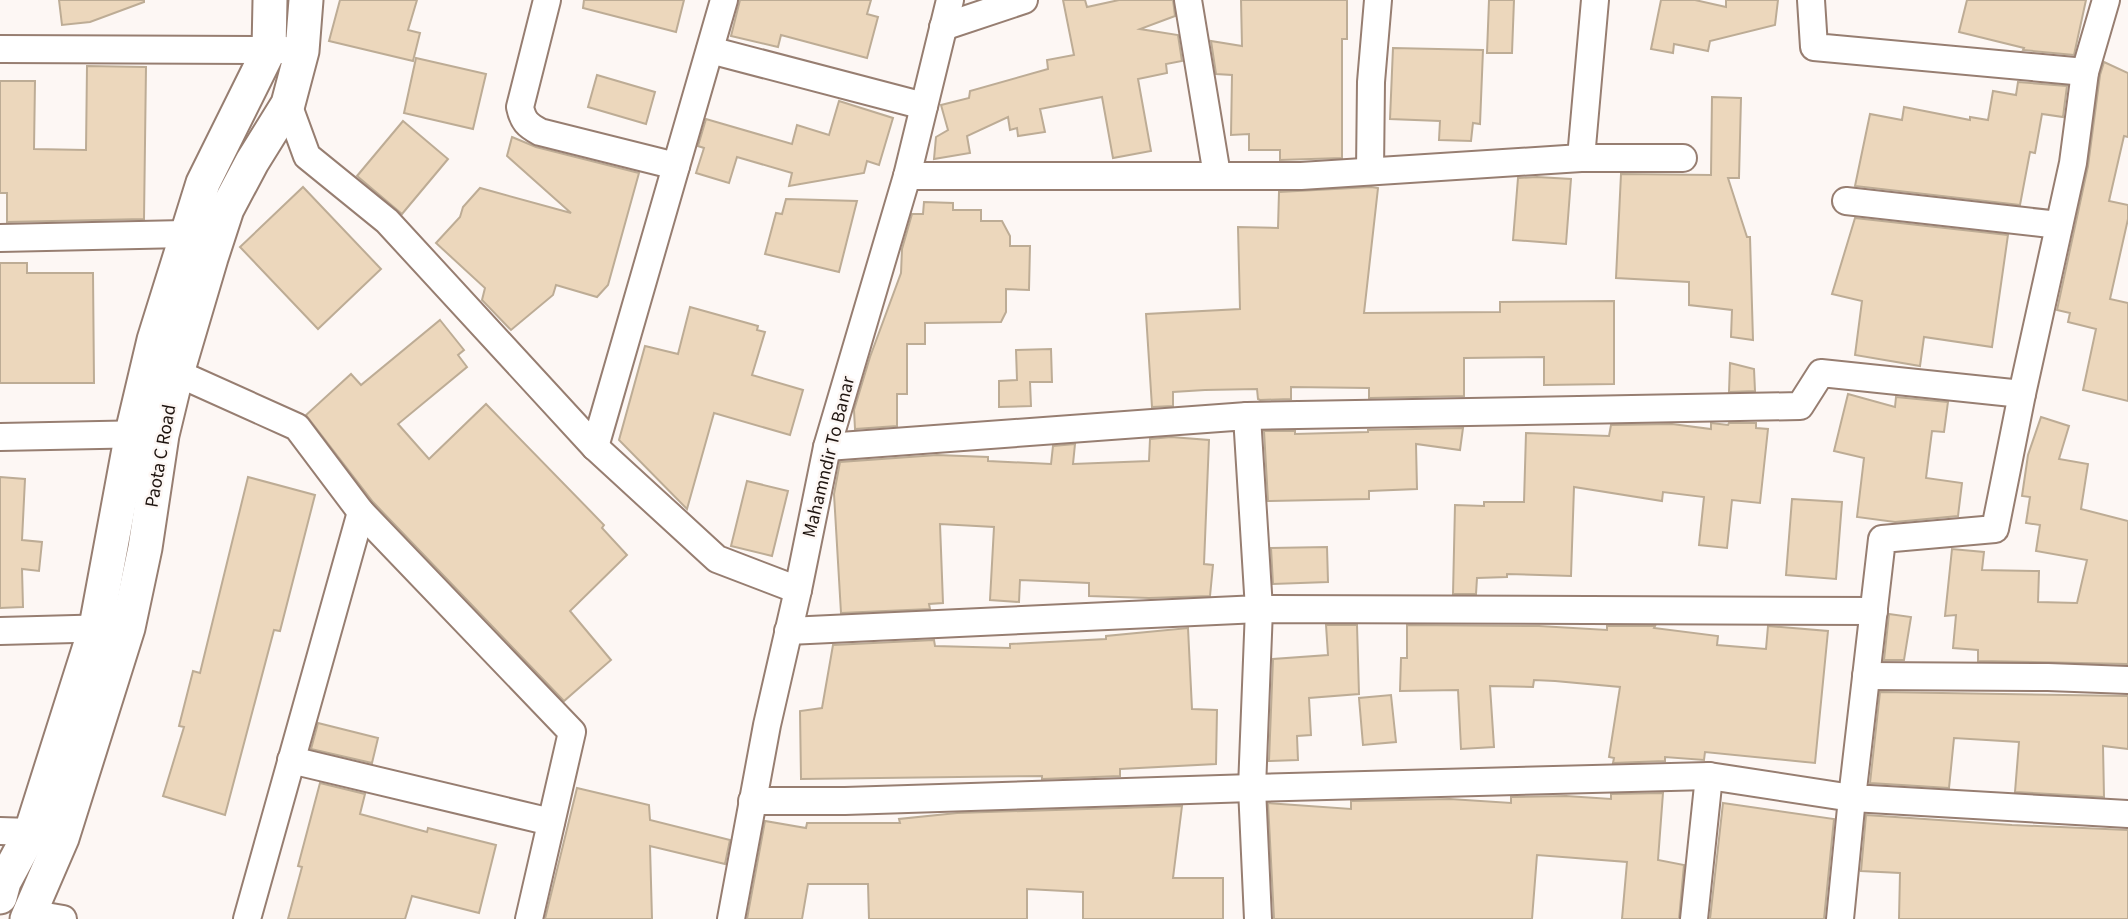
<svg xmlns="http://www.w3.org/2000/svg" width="2128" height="919" font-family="'Source Sans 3',sans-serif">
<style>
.building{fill:#ecd7bc;stroke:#bdac95;stroke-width:2}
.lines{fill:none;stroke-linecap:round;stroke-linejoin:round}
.minor-casing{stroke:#977e71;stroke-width:30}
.tertiary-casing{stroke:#977e71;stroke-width:37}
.minor{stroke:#fff;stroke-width:26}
.tertiary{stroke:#fff;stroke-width:33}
.labels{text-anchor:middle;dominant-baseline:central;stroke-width:5;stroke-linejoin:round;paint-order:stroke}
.street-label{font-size:19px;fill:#1e140f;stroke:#fdf7f4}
</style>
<rect width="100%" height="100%" fill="#fdf7f4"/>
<!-- building -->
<g class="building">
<polygon points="59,0 144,0 144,2 90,22 62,25"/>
<polygon points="340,0 417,0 408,30 420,33 413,61 329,41"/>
<polygon points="584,0 684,0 676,32 583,8"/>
<polygon points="740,0 871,0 867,14 878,17 867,58 781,35 778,47 731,36"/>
<polygon points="1063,0 1085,0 1087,7 1119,0 1173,0 1175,16 1140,29 1178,35 1182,61 1166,64 1167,73 1138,79 1151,151 1113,158 1102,97 1040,109 1045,132 1018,136 1017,128 1010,130 1008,117 967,136 970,153 934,159 936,137 948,130 941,105 969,98 970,91 1048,69 1047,60 1074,55"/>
<polygon points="1241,0 1347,0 1347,39 1342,39 1342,158 1280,160 1280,150 1249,150 1249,134 1231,135 1232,75 1216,74 1211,41 1242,46"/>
<polygon points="1489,0 1514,0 1512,53 1487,53"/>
<polygon points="1661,0 1695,0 1726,7 1726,0 1778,0 1775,25 1710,41 1708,51 1674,44 1673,53 1651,49"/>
<polygon points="1967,0 2086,0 2074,55 2023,50 2024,48 1959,32"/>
<polygon points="1393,48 1483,50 1480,124 1473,123 1471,141 1439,140 1440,121 1390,119"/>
<polygon points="416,58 486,74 473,129 404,113"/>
<polygon points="2104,62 2128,73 2128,137 2124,136 2109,201 2128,205 2128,219 2110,299 2128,303 2128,401 2083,390 2096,329 2068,322 2070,313 2057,310 2088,166 2100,75"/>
<polygon points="87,66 146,67 144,219 7,222 7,193 0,193 0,81 35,81 34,149 86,150"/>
<polygon points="597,75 655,92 646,124 588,107"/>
<polygon points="2018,82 2067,86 2063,117 2042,114 2035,153 2030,152 2020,205 1855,186 1870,114 1902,120 1904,107 1970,120 1970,117 1988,120 1993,91 2016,95"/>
<polygon points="1712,97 1741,98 1739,178 1728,178 1747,237 1750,237 1753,340 1731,337 1732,310 1689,305 1689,282 1616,278 1621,174 1711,175"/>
<polygon points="839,101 893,118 879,165 867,161 864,173 789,186 792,173 737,157 729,183 696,173 704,148 698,146 706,119 792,144 797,125 829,135"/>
<polygon points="403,121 448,159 402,214 357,176"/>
<polygon points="512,137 536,147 639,173 608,285 597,297 556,285 553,295 511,330 482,300 485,288 436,243 460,217 463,207 480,188 571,213 507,156"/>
<polygon points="1537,177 1571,179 1566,244 1513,240 1518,178"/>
<polygon points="303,187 381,269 318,329 240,247"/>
<polygon points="1371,187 1378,188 1364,313 1500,312 1500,302 1614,301 1614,384 1544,385 1544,357 1464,358 1464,396 1369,398 1369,388 1291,387 1291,399 1260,400 1258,399 1257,389 1205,390 1173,392 1173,406 1152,407 1146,314 1240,309 1238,227 1278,228 1279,192"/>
<polygon points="786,199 857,201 839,272 765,254 776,213 782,214"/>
<polygon points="924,202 953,203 953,210 981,210 981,221 1002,221 1010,236 1010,246 1030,246 1029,290 1006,289 1006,312 1001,322 925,323 925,344 907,344 907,394 897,394 897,426 855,429 854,410 870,357 901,273 902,249 912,214 923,214"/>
<polygon points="1855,218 2008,235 1992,347 1924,337 1920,366 1855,355 1862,301 1832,294"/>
<polygon points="0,263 27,263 27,273 93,273 94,383 0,383"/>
<polygon points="690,307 758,326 757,330 765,332 752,375 803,390 790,435 714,413 687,509 619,440 645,346 678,354"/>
<polygon points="440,320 464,350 458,355 467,367 398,424 429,459 486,404 604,525 602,528 627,555 570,611 611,660 564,701 373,502 306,415 351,374 361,385"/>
<polygon points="1051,349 1052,382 1030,382 1031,406 999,407 999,381 1017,380 1016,350"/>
<polygon points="1730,363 1754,369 1755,391 1729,392"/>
<polygon points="1848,394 1895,407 1896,397 1948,402 1944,432 1932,431 1926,478 1962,483 1958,516 1895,522 1857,517 1864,458 1834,451"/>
<polygon points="2041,417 2069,426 2059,459 2088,464 2081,509 2128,521 2128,664 1978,661 1978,650 1953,648 1956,615 1945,616 1952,549 1984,552 1982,570 2039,571 2038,602 2077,603 2087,560 2036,551 2040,525 2026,523 2030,497 2022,496 2028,455"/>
<polygon points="1711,423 1728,425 1729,423 1756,423 1756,428 1768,429 1760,503 1732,500 1727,548 1699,545 1704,497 1663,492 1662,501 1574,487 1571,576 1507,574 1507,577 1477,578 1476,594 1453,594 1455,505 1484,506 1484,502 1524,502 1526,433 1609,436 1611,425 1672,424 1711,429"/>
<polygon points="1463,428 1460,450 1416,444 1417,489 1369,491 1369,499 1268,501 1264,431 1295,431 1295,434 1368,432 1368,430"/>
<polygon points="1171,437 1209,440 1204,564 1213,565 1210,596 1149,598 1089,596 1089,583 1020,580 1019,602 990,600 994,527 940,524 943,603 929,604 930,609 841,613 834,494 840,462 937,455 988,457 988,461 1051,464 1053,446 1075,444 1073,464 1149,461 1150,439"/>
<polygon points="0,477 25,479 22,540 42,542 39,571 22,569 23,607 0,608"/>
<polygon points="248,477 315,495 280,631 274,630 225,815 163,796 184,727 179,726 193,671 200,673"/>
<polygon points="747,481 788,491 772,556 731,546"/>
<polygon points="1792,499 1842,502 1836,579 1786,575"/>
<polygon points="1327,547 1328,582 1273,584 1271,548"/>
<polygon points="1889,614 1911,617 1904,660 1884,660"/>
<polygon points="1326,625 1357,625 1359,694 1309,698 1311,735 1297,736 1298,760 1269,761 1273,659 1328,655"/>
<polygon points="1407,625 1539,626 1607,630 1607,626 1655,626 1654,628 1718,636 1717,645 1766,649 1768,626 1828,631 1815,763 1705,752 1704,760 1665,757 1665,761 1613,763 1614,758 1609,757 1620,687 1555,681 1534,680 1533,687 1490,686 1494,747 1461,749 1458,690 1400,691 1401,658 1407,658"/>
<polygon points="1188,628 1192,709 1217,710 1216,764 1120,769 1120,776 1042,779 1042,776 801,779 800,711 822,708 833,645 934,640 935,646 1010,648 1010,644 1106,639 1106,636"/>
<polygon points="1880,692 2128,696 2128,749 2103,746 2104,797 2015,792 2019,742 1954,738 1949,788 1870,783"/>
<polygon points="1391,695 1396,742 1363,745 1359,698"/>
<polygon points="318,723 378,738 372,763 311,749"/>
<polygon points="320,783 365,794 360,814 427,832 428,828 496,845 479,913 412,896 405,919 288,919 302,867 298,866"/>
<polygon points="577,788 649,805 650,820 730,840 725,864 650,846 652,919 545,919"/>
<polygon points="1663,793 1658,860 1684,865 1679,919 1622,919 1627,862 1537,855 1532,919 1274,919 1268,803 1351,809 1351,801 1450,799 1511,803 1511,797 1566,796 1611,799 1611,794"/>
<polygon points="1723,803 1834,819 1824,919 1710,919"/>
<polygon points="1182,806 1173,878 1223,878 1223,919 1083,919 1083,892 1027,889 1027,919 869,919 868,884 808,884 802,919 747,919 765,821 806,828 807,823 900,823 899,819 957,813"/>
<polygon points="1866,815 2012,825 2128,830 2128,919 1899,919 1900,873 1861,871"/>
</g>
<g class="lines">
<!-- minor casing -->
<g class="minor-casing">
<g id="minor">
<path d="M547 0 520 107C523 121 527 125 540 132L676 166"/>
<polyline points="1188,0 1217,175"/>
<polyline points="1811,0 1814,47 2085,72"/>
<polyline points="2106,0 2085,72 2073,163 2022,394 1995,529 1882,539 1852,798 2128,814"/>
<polyline points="943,27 1024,0"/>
<polyline points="0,49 285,50"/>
<polyline points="710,50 924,106"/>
<polyline points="288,104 307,156 387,221 595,447 717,559 798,590"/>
<polyline points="1581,158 1683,158"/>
<polyline points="1370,171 1371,82 1378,0"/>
<polyline points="907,176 1301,176 1581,158 1595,0"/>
<polyline points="1846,201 2059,225"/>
<polyline points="0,238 185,234"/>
<polyline points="177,373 297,427 361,512 572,732 529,919"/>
<polyline points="1247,416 1800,406 1821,373 2022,394"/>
<polyline points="0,437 149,434"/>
<polyline points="595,447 724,0"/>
<polyline points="0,631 112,628"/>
<polyline points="788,631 1259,609 1247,416 827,447"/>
<polyline points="1866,676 2048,677 2128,680"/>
<polyline points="291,760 551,822"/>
<polyline points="752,801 845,801 1252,788 1709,776 1852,798 1840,919"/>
<polyline points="0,831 31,832 47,835"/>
<polyline points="28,913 63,919"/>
<polyline points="247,919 361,512"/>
<polyline points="731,919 767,725 798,590 827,447 907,176 950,0"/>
<polyline points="1258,919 1252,788 1259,609 1874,611"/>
<polyline points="1694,919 1709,776"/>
</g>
</g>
<!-- tertiary casing -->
<g class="tertiary-casing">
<g id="tertiary">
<polyline points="0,897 4,882 31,832 96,627 132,433 154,340 203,183 269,50 270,0"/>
<polyline points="27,919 62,838 128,628 145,548 162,435 177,373 211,258 227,209 252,162 288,104 302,51 306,0"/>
</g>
</g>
<!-- minor -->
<use href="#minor" class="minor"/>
<!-- tertiary -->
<use href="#tertiary" class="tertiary"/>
</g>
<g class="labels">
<!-- street labels -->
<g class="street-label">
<text transform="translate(161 456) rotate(-80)">Paota C Road</text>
<text transform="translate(829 457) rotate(-76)">Mahamndir To Banar</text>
</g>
</g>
</svg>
